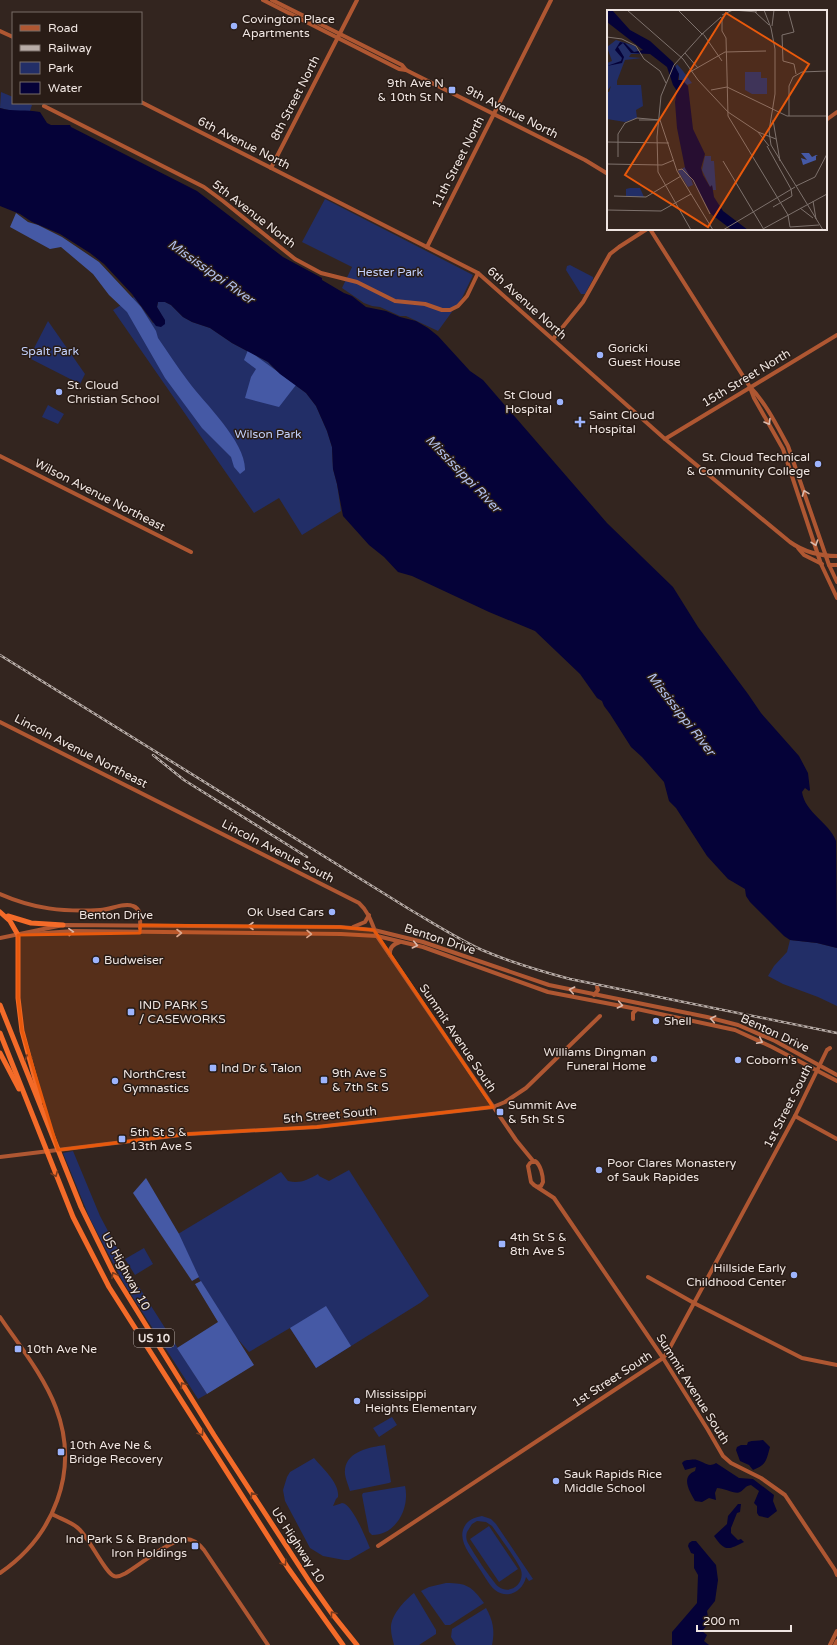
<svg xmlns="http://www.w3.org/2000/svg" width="837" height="1645" font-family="'Varela Round',sans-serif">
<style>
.green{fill:#222e67;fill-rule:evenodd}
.forest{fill:#4559a5}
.water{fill:#050238}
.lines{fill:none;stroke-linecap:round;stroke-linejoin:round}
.secondary{stroke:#af5732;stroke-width:4}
.highway{stroke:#f46b29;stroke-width:5}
.rail-casing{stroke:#b7aca7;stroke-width:2.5}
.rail{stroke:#291c16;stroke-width:1;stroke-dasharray:3;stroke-linecap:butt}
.oneway{stroke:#dcbaac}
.oneway2{stroke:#7a3c1e}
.marked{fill:#e8590c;fill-opacity:0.2;stroke:#e8590c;stroke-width:3;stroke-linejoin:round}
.poi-dot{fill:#9db4fd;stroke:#291c16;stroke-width:1.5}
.labels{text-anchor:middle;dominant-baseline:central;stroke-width:3;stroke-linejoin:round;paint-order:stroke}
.shield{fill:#291c16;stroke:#b4a9a4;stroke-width:1}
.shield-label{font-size:11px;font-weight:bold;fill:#efe5e1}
.poi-label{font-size:12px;fill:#efe5e1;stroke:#291c16;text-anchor:start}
.street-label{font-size:12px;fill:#efe5e1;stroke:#291c16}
.park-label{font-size:12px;fill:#c2d0fb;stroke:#291c16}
.water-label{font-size:13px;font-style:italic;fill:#b3c1ec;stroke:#291c16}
.inset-road{fill:none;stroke:#7e726d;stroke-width:1}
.view{fill:#e8590c;fill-opacity:0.15;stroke:#e8590c;stroke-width:2}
.inset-edge{fill:none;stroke:#efe5e1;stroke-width:2}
</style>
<rect width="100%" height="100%" fill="#33251f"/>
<!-- green -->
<g class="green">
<polygon points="1,92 13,97 13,103 27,103 32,105 30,111 12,111 0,108"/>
<polygon points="325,199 473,275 462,298 438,331 406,316 400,316 380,307 372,306 364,303 342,288 352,267 302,242"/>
<polygon points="570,265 593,277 593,279 585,294 581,294 566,270 567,266"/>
<polygon points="134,297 153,323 163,318 157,307 158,302 165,302 171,305 183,317 192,322 210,328 232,343 268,362 277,371 306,393 316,406 327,431 332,447 333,469 337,484 341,511 302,535 279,498 254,513 113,310"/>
<polygon points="48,321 85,374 80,384 29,358"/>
<polygon points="48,405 64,414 58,424 42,417"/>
<polygon points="790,940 817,943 837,948 837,1006 818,997 783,984 768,976 774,966 787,952"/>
<polygon points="73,1151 100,1216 132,1276 207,1394 198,1399 123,1282 90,1219 63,1153"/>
<path d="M349 1170 429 1296 420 1303 316 1368 290 1328 249 1352 235 1336 173 1237 281 1172 288 1181C300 1184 307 1180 318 1174L319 1176 329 1181Z"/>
<polygon points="144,1248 153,1264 135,1275 125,1259"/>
<polygon points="392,1417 397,1425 379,1437 373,1428"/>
<path d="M385 1445 391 1482 389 1483 350 1491C348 1484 344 1476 345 1469 347 1451 371 1447 385 1445Z"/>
<path d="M314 1458C322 1468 340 1483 338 1497L336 1499 333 1506C336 1505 340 1504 342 1503 352 1503 366 1539 370 1548L349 1560H344L323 1556 310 1548 285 1501 283 1490 287 1477 290 1472Z"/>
<path d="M405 1486C410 1507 397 1535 372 1535L369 1532 362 1495 363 1493Z"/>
<path d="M482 1516 491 1519 496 1524 533 1579 529 1581 526 1577C523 1591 508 1600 495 1590 489 1585 484 1575 479 1568 471 1555 455 1539 466 1524 470 1519 476 1517 482 1516ZM477 1521 486 1522 492 1526C499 1536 517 1560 521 1570 525 1584 510 1595 499 1587 493 1583 470 1548 467 1541 466 1538 466 1535 467 1532L472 1524Z"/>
<polygon points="489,1526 518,1569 499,1582 470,1539"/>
<path d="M446 1583C467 1583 471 1586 484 1603L450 1625H445L421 1591 429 1587Z"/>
<path d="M414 1593 436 1630V1634L419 1645H394C393 1640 391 1635 391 1629 390 1616 404 1601 414 1593Z"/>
<path d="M486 1608C493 1620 495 1631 492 1645H456L451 1637 452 1629Z"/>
</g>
<!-- forest -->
<g class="forest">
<path d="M16 213 28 222 38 225 62 237 99 262 141 307 156 331 158 338C168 352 177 367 188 381 205 404 246 442 245 470L240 474 234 467 231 457 202 428 165 378 127 312 109 295 93 274 61 247 50 249 10 227Z"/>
<polygon points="248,350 296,385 279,407 245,398 251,377 256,369 244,360"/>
<polygon points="146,1178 179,1234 199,1277 192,1281 133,1193"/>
<polygon points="201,1281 254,1365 207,1394 177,1348 218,1322 195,1284"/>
<polygon points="326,1306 351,1346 316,1368 290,1328"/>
</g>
<!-- water -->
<g class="water">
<path d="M0 108C13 112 26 109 40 112L47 123 51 125H70L71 127 197 191 283 257 322 278V280L344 293 352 296 366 307 386 311 400 317 416 321 428 328 438 336 470 371 483 380 607 523 673 587 698 627 748 694 761 713 799 756 808 773 810 790 809 791 805 788 802 792C805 813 829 822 836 841L837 948 817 943 790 940 784 936 750 902 746 896 745 889 728 879 707 856 676 808 669 801 664 782 642 757 631 747 610 714 604 706 602 701 597 698 580 674 535 631 489 612 412 576 398 572 384 557 369 545 343 516 337 484 333 469 332 447 327 431 316 406 306 393 280 374 268 362 232 343 210 328 192 322 183 317 171 305 165 302H158L157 307 165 320V324L161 327 156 326 132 294 104 264 90 253 60 234 32 222 20 214 0 206Z"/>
<path d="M763 1440 770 1447C766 1461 767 1464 753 1470L749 1465 740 1461 736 1450 737 1447 741 1445H747L748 1442C753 1440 758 1441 763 1440Z"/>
<path d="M687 1460C691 1460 694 1459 697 1460 705 1462 708 1468 716 1463L739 1478 753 1479 774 1495 773 1501 777 1511 768 1518 759 1516 757 1513V1506L754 1503 759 1491 751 1485C745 1486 745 1489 740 1492 736 1495 724 1488 717 1488L715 1493 716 1500 709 1498 702 1502 695 1501C690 1492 680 1477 695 1471L696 1467 685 1470 682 1463 684 1461Z"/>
<path d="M738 1504H741L740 1512 737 1513 731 1528V1533L738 1540 741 1539 744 1542C728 1550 725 1552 714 1536L727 1524 728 1516Z"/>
<polygon points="692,1541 696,1541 716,1565 718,1580 715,1601 707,1611 709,1623 702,1631 707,1635 704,1641 709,1645 672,1645 672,1632 697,1603 698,1575 694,1568 694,1554 691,1553 688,1546 689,1543"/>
</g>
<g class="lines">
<!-- secondary -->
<g class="secondary">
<polyline points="263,0 399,69 406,70 585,160 608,174"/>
<polyline points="272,0 402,65 406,70"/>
<polyline points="0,31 13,37"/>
<path d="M141 102 478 273 665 439 790 542C804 552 819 556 837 556"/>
<polyline points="44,106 204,187 223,201 295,259 321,273 357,282 395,301 425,304 442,310 450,310 458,306 467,296 478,273"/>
<polyline points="826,120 837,112"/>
<polyline points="271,168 357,0"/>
<path d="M650 229 750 387C766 403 777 426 788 446L829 565 837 582"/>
<polyline points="427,247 551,0"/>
<polyline points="553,339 583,302 610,254 619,247 647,229"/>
<polyline points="751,390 754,398 783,449 821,564 837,598"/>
<polyline points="665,439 837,335"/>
<polyline points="0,456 191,552"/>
<polyline points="798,548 804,555 822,564"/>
<polyline points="829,565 837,565"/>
<path d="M0 722 359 903C369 912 372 924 377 936L516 1140 534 1162"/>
<path d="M0 894C34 909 63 912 100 910 110 910 124 902 133 906 142 909 140 920 140 928"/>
<polyline points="353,927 365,922 369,915"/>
<polyline points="30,934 74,931 341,934 377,936 423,947 548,992 637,1009 735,1030 772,1047 837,1081"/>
<polyline points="0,938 63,925 340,927 374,930 423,942 549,985 707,1017 738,1025 775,1041 837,1075"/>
<path d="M390 955C389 948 393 944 400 942"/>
<polyline points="594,995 598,990 597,987"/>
<polyline points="633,1019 633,1013 637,1009"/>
<polyline points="795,1116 837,1139"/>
<polyline points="0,1157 189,1134 317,1127 493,1107 505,1102 526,1088 600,1016"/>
<path d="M537 1187 541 1186 543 1182C543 1176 541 1165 535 1161L530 1163 528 1166 531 1182 534 1185 554 1198 663 1358 708 1430 723 1456 731 1463 761 1478 785 1495 835 1570 837 1575"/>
<polyline points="648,1277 694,1303 802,1358 837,1365"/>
<path d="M0 1317C19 1345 44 1376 56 1408 80 1471 54 1536 0 1573"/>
<path d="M52 1514C61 1519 72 1522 79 1529 89 1538 106 1574 114 1576 118 1578 122 1575 126 1573 139 1565 172 1539 186 1539 194 1539 200 1545 204 1550L268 1645"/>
<polyline points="378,1546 663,1358 667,1353 795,1116 827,1050 830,1048"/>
<polyline points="830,1645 837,1631"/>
<polyline points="835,1645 837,1641"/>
</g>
<!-- highway -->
<g class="highway">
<polyline points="0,912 10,921 18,935 18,998 22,1031 41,1101"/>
<polyline points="8,916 31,923 63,925"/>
<polyline points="0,1005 81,1207 113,1272 214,1435 309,1581 333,1615 357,1645"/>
<polyline points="0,1033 73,1217 109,1287 288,1568 343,1645"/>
<polyline points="0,1053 19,1089"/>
</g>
<!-- rail casing -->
<g class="rail-casing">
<g id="rail">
<path d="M0 655 409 909C433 923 456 938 482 950 510 962 540 971 570 979L837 1033"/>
<polyline points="153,755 184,780 307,857"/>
</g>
</g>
<!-- rail -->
<use href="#rail" class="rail"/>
</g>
<!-- one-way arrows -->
<defs><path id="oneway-chevron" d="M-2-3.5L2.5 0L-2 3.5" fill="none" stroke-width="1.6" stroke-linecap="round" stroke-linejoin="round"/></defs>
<g class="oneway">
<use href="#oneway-chevron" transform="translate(768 422) rotate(59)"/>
<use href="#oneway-chevron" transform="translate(805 493) rotate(-110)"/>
<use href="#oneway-chevron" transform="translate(815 543) rotate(71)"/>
<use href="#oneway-chevron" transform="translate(251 926) rotate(-180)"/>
<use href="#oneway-chevron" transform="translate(71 932) rotate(-2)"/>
<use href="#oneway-chevron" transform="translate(179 933)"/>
<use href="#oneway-chevron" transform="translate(309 934) rotate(1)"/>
<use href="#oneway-chevron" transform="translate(415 945) rotate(13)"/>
<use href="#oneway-chevron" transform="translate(572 990) rotate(-168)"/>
<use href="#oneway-chevron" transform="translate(620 1005) rotate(12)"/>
<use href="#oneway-chevron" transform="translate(713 1019) rotate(-167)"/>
<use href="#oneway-chevron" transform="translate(760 1041) rotate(26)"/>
</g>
<g class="oneway2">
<use href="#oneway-chevron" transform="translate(28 1057) rotate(-107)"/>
<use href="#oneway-chevron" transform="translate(55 1174) rotate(68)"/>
<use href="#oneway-chevron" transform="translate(114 1275) rotate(-120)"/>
<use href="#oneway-chevron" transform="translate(183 1385) rotate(-123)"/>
<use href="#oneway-chevron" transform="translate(201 1433) rotate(57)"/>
<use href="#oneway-chevron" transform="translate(253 1495) rotate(-123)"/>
<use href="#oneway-chevron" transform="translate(284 1563) rotate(57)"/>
<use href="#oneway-chevron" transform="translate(333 1614) rotate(-127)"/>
</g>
<!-- marked area -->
<path class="marked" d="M140 925 340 927 374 930 493 1107 317 1127 189 1134 58 1150 22 1031 18 998V935L140 933Z"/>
<!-- markers -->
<g class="poi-dot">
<circle cx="234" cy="26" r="4"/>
<rect x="448" y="86" width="8" height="8" rx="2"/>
<circle cx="600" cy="355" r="4"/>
<circle cx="59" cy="392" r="4"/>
<circle cx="560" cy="402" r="4"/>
<path d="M578 416h4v4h4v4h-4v4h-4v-4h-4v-4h4z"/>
<circle cx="818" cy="464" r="4"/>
<circle cx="332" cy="912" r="4"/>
<circle cx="96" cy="960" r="4"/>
<rect x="127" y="1008" width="8" height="8" rx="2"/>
<circle cx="656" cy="1021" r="4"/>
<circle cx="654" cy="1059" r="4"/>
<circle cx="738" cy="1060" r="4"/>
<rect x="209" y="1064" width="8" height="8" rx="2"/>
<rect x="320" y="1076" width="8" height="8" rx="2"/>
<circle cx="115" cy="1081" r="4"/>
<rect x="496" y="1108" width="8" height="8" rx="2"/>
<rect x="118" y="1135" width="8" height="8" rx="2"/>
<circle cx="599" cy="1170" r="4"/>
<rect x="498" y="1240" width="8" height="8" rx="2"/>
<circle cx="794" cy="1275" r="4"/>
<rect x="14" y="1345" width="8" height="8" rx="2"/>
<circle cx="357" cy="1401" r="4"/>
<rect x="57" y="1448" width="8" height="8" rx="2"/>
<circle cx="556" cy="1481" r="4"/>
<rect x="191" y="1542" width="8" height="8" rx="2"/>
</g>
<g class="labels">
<!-- shield labels -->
<rect class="shield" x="134" y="1329" width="40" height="18" rx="3"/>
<g class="shield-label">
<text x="154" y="1338">US 10</text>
</g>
<!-- poi labels -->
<g class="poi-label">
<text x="242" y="19">Covington Place<tspan x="242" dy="14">Apartments</tspan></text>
<text x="444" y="83" text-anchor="end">9th Ave N<tspan x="444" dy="14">&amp; 10th St N</tspan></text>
<text x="608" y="348">Goricki<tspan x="608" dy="14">Guest House</tspan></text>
<text x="67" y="385">St. Cloud<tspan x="67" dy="14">Christian School</tspan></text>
<text x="552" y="395" text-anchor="end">St Cloud<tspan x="552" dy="14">Hospital</tspan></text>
<text x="589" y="415">Saint Cloud<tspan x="589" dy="14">Hospital</tspan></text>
<text x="810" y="457" text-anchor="end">St. Cloud Technical<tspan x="810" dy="14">&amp; Community College</tspan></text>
<text x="324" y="912" text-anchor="end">Ok Used Cars</text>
<text x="104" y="960">Budweiser</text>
<text x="139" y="1005">IND PARK S<tspan x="139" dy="14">/ CASEWORKS</tspan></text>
<text x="664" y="1021">Shell</text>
<text x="646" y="1052" text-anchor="end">Williams Dingman<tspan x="646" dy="14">Funeral Home</tspan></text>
<text x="746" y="1060">Coborn's</text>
<text x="221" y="1068">Ind Dr &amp; Talon</text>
<text x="332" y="1073">9th Ave S<tspan x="332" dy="14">&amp; 7th St S</tspan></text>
<text x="123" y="1074">NorthCrest<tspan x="123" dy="14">Gymnastics</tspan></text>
<text x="508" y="1105">Summit Ave<tspan x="508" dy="14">&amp; 5th St S</tspan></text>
<text x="130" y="1132">5th St S &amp;<tspan x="130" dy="14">13th Ave S</tspan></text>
<text x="607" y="1163">Poor Clares Monastery<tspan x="607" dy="14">of Sauk Rapides</tspan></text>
<text x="510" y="1237">4th St S &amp;<tspan x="510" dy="14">8th Ave S</tspan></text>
<text x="786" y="1268" text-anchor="end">Hillside Early<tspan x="786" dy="14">Childhood Center</tspan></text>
<text x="26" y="1349">10th Ave Ne</text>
<text x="365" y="1394">Mississippi<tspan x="365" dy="14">Heights Elementary</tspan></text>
<text x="69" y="1445">10th Ave Ne &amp;<tspan x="69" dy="14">Bridge Recovery</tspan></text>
<text x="564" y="1474">Sauk Rapids Rice<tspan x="564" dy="14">Middle School</tspan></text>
<text x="187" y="1539" text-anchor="end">Ind Park S &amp; Brandon<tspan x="187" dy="14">Iron Holdings</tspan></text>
</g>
<!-- street labels -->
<g class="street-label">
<text transform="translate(295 98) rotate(-63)">8th Street North</text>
<text transform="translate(512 112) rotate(27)">9th Avenue North</text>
<text transform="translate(244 143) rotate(27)">6th Avenue North</text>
<text transform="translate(458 162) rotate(-63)">11th Street North</text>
<text transform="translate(254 214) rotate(38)">5th Avenue North</text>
<text transform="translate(527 303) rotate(42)">6th Avenue North</text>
<text transform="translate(746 378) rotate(-31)">15th Street North</text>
<text transform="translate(100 495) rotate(27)">Wilson Avenue Northeast</text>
<text transform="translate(81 751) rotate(27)">Lincoln Avenue Northeast</text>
<text transform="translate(278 851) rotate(27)">Lincoln Avenue South</text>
<text x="116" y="915">Benton Drive</text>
<text transform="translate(440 939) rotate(18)">Benton Drive</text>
<text transform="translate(775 1033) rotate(25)">Benton Drive</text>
<text transform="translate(458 1038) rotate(56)">Summit Avenue South</text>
<text transform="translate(788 1106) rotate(-63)">1st Street South</text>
<text transform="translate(330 1115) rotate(-5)">5th Street South</text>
<text transform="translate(126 1271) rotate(61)">US Highway 10</text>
<text transform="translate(612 1379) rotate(-33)">1st Street South</text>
<text transform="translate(693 1389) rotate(58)">Summit Avenue South</text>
<text transform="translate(298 1545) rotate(57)">US Highway 10</text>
</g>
<!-- park labels -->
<g class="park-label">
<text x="390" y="272">Hester Park</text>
<text x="50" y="351">Spalt Park</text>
<text x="268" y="434">Wilson Park</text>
</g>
<!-- water labels -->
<g class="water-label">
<text transform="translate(211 272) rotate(35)">Mississippi River</text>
<text transform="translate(463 474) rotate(46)">Mississippi River</text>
<text transform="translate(681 714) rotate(52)">Mississippi River</text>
</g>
</g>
<!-- overview -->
<g transform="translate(607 10)">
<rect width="220" height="220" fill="#33251f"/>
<path d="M9 30 28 36 33 44H24L22 47 35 48 18 50 10 71V75H34L36 96 29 100 30 108 18 112 0 109V82H2L4 76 0 81V53L5 51 0 37ZM70 54 76 61 85 73 80 75 75 70 72 71V64L68 58ZM138 62H154V68H160V84H145L138 80ZM98 146H104V151H107L109 180H106L105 176 103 177 95 160ZM78 157 83 165 86 175 81 177 71 161ZM23 178H33L37 187H19V179Z" fill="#222e67"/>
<path d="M194 143H202L205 147 209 145 211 146H209V150L196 155 194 148 200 150Z" fill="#4559a5"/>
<path d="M0 0H5L23 20 43 31 66 52 72 64 71 70H75L81 76 86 119 98 144 94 158 96 165 103 177 105 175 107 187 116 201 141 220H125L104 204 78 158 70 118 68 92 70 81 66 75 60 57 43 44 24 43 16 33 11 37 17 47 15 53 0 56 14 51 15 48 8 40 13 32 18 33 27 42 36 40 0 12Z" fill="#050238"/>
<path class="inset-road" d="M20 0 76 49 91 70 121 102 151 122 169 129M71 0 95 24M157 0 164 18 168 39V84L162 121 164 135 216 220M181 0 187 22 175 25 176 51 187 54 189 64M148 2 162 15M115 5 126 0 150 2M115 7V21L119 28 120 65M165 16 167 0M97 24H95L114 7M97 25 115 51M0 27 15 29 29 36 37 49 53 61 59 73M78 43 91 58M83 62 118 42 159 41M120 65 121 106 181 205 183 217M104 80 120 77 180 106H220M182 106V76L186 67 195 62 220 61M32 110H52M166 110 173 151M151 122 162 136M0 132 62 133M160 136 184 179 185 186 166 197M11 147V124L18 113 30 108 53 110 70 161 106 220M116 151 156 218M0 154 55 155 67 150M71 160 75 159 86 170 103 204M189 176 208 167 220 144M7 186 39 187 74 166M206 191 209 209M193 198 206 208M0 200 54 201 84 184M183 217 212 215M84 220 51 162 50 127 54 86 67 55 95 24M116 220 188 177M154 220 220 184"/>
<path class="view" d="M119 3 202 54 101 217 18 165Z"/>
<rect width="220" height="220" class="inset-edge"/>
</g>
<!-- legend -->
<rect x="12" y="12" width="130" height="92" fill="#291c16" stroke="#786c67"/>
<rect x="20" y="25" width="20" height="6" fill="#af5732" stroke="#786c67"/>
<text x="48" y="32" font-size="12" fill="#efe5e1">Road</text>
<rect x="20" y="45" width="20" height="6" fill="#b7aca7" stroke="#786c67"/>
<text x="48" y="52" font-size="12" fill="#efe5e1">Railway</text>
<rect x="20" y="62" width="20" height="12" fill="#222e67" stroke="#786c67"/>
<text x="48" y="72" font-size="12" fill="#efe5e1">Park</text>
<rect x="20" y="82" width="20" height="12" fill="#050238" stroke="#786c67"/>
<text x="48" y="92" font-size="12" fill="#efe5e1">Water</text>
<!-- scale -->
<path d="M697 1625v6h94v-6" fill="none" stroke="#efe5e1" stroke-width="2"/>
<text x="703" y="1625" font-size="12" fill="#efe5e1" stroke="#291c16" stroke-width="3" paint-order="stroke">200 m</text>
</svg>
